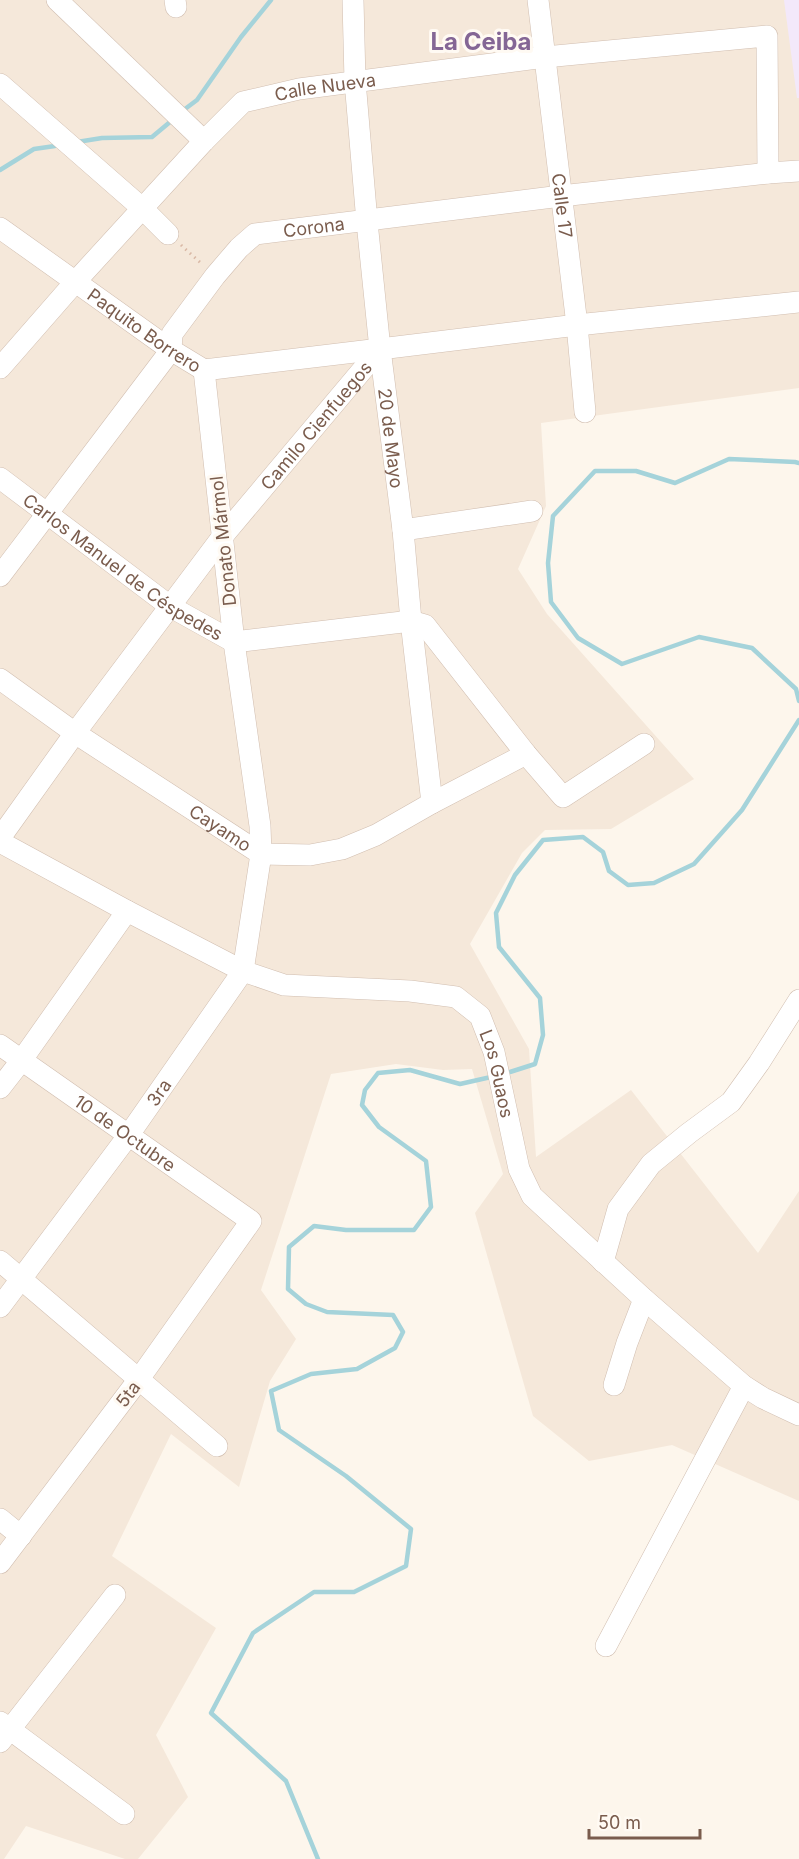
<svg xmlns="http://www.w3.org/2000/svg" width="799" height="1859" font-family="Inter,sans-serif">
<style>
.residential{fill:#f5e8da}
.education{fill:#f3e8fa}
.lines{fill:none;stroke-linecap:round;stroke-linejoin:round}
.stream{stroke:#a5d3da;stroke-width:4.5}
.minor-casing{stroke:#d1beb0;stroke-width:22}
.path{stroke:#d9b8a5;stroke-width:3;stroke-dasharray:1.5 4.5;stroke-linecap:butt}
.minor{stroke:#fff;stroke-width:21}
.labels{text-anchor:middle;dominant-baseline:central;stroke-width:6;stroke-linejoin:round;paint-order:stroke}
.street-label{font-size:18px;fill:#7a5c4d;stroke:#fffaf3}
.district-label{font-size:24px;font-weight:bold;fill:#846695;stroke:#fffaf3}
</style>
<rect width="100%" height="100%" fill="#fdf6ec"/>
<!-- residential -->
<polygon class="residential" points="0,0 799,0 799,388 541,423 546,506 518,569 547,614 694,779 611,829 545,830 522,853 470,944 529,1049 536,1157 631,1090 758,1253 799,1191 799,1501 672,1445 589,1461 533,1416 475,1213 503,1174 472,1069 443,1070 396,1064 331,1074 261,1290 296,1339 270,1381 239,1487 171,1434 112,1556 216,1628 156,1735 188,1797 138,1859 125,1859 26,1826 4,1859 0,1859"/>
<!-- education -->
<polygon class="education" points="784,0 799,0 799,98 797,98"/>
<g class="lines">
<!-- stream -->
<g class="stream">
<polyline points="185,109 197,100 241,37 271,0"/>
<polyline points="77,142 102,138 152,137 170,122"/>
<polyline points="0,170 34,149 55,146"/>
<polyline points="799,463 795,462 729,459 675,483 636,471 595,471 553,516 548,563 551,602 578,638 622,664 699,637 752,648 796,689 799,701"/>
<polyline points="510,1072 535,1064 543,1035 540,998 499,947 496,913 515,875 543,840 583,837 603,852 609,871 628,885 654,883 694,864 742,810 799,720"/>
<polyline points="318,1859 286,1781 211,1713 253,1633 314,1592 354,1592 406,1566 411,1529 346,1476 279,1430 271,1391 311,1374 357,1369 395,1348 403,1332 393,1315 327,1312 306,1304 288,1289 289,1247 314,1226 346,1230 414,1230 431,1207 426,1161 379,1127 362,1105 365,1090 378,1073 410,1070 460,1084 491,1077"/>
</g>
<!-- minor casing -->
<g class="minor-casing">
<g id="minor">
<polyline points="57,0 204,141"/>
<polyline points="175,0 176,7"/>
<path id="s1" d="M353 0 355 81 367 222 380 349 403 530 411 621 432 803"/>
<path id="s2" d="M538 0 577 325 585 412"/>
<polyline points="0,84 143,209 168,234"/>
<path id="s3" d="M0 228 171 350 204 370 380 349"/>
<path id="s4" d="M0 368 76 281 204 141 243 102 299 89 545 57 767 36 768 173"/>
<path id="s5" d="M0 478 171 607 234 642 411 621 425 625 526 754 563 797 644 744"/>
<polyline points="403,530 532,511"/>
<path id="s6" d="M0 576 171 350 172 334 215 276 239 248 255 234 561 196 768 173 799 171"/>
<path id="s7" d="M0 679 75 733 261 854 310 855 342 849 376 835 432 803 526 754"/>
<path id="s8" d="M0 838 75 733 222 537 380 349 577 325 799 302"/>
<path id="s9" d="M0 842 127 911 243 971 284 985 410 991 456 997 480 1016 494 1052 519 1169 532 1196 644 1299 744 1386 763 1398 799 1415"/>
<path id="s10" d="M0 1045 251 1221 139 1379 0 1563"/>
<polyline points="0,1088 21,1061 127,911"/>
<polyline points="0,1261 217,1446"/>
<polyline points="603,1262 618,1209 651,1164 689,1133 731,1102 759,1063 799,1000"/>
<path id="s11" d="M0 1307 128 1136 243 971 261 854 260 826 234 642 204 370"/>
<polyline points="614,1385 627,1343 644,1299"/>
<polyline points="0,1519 21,1536"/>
<polyline points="606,1646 744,1386"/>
<polyline points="0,1722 124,1814"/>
<polyline points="0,1742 115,1595"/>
</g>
</g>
<!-- path -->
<polyline class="path" points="181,245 203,265"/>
<!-- minor -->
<use href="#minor" class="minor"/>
</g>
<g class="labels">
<!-- street labels -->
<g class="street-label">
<text stroke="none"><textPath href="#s4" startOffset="444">Calle Nueva</textPath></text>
<text stroke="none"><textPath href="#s2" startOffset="207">Calle 17</textPath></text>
<text stroke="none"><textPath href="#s6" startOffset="489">Corona</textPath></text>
<text stroke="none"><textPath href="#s3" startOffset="177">Paquito Borrero</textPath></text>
<text stroke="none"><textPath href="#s8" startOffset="520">Camilo Cienfuegos</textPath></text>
<text stroke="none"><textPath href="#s1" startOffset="440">20 de Mayo</textPath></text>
<text transform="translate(223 541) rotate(-96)">Donato Mármol</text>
<text stroke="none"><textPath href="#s5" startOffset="152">Carlos Manuel de Céspedes</textPath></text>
<text stroke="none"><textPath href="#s7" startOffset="266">Cayamo</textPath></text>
<text stroke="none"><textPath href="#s9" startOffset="582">Los Guaos</textPath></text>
<text stroke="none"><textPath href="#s11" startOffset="267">3ra</textPath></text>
<text stroke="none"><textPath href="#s10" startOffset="153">10 de Octubre</textPath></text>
<text transform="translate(128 1394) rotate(-53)">5ta</text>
</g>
<!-- district labels -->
<g class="district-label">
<text x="481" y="41">La Ceiba</text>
</g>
</g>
<!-- scale -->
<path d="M589 1829v9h111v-9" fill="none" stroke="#7a5c4d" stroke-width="3"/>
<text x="598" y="1829" font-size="18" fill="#7a5c4d" stroke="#fffaf3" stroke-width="4.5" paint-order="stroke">50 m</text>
</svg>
